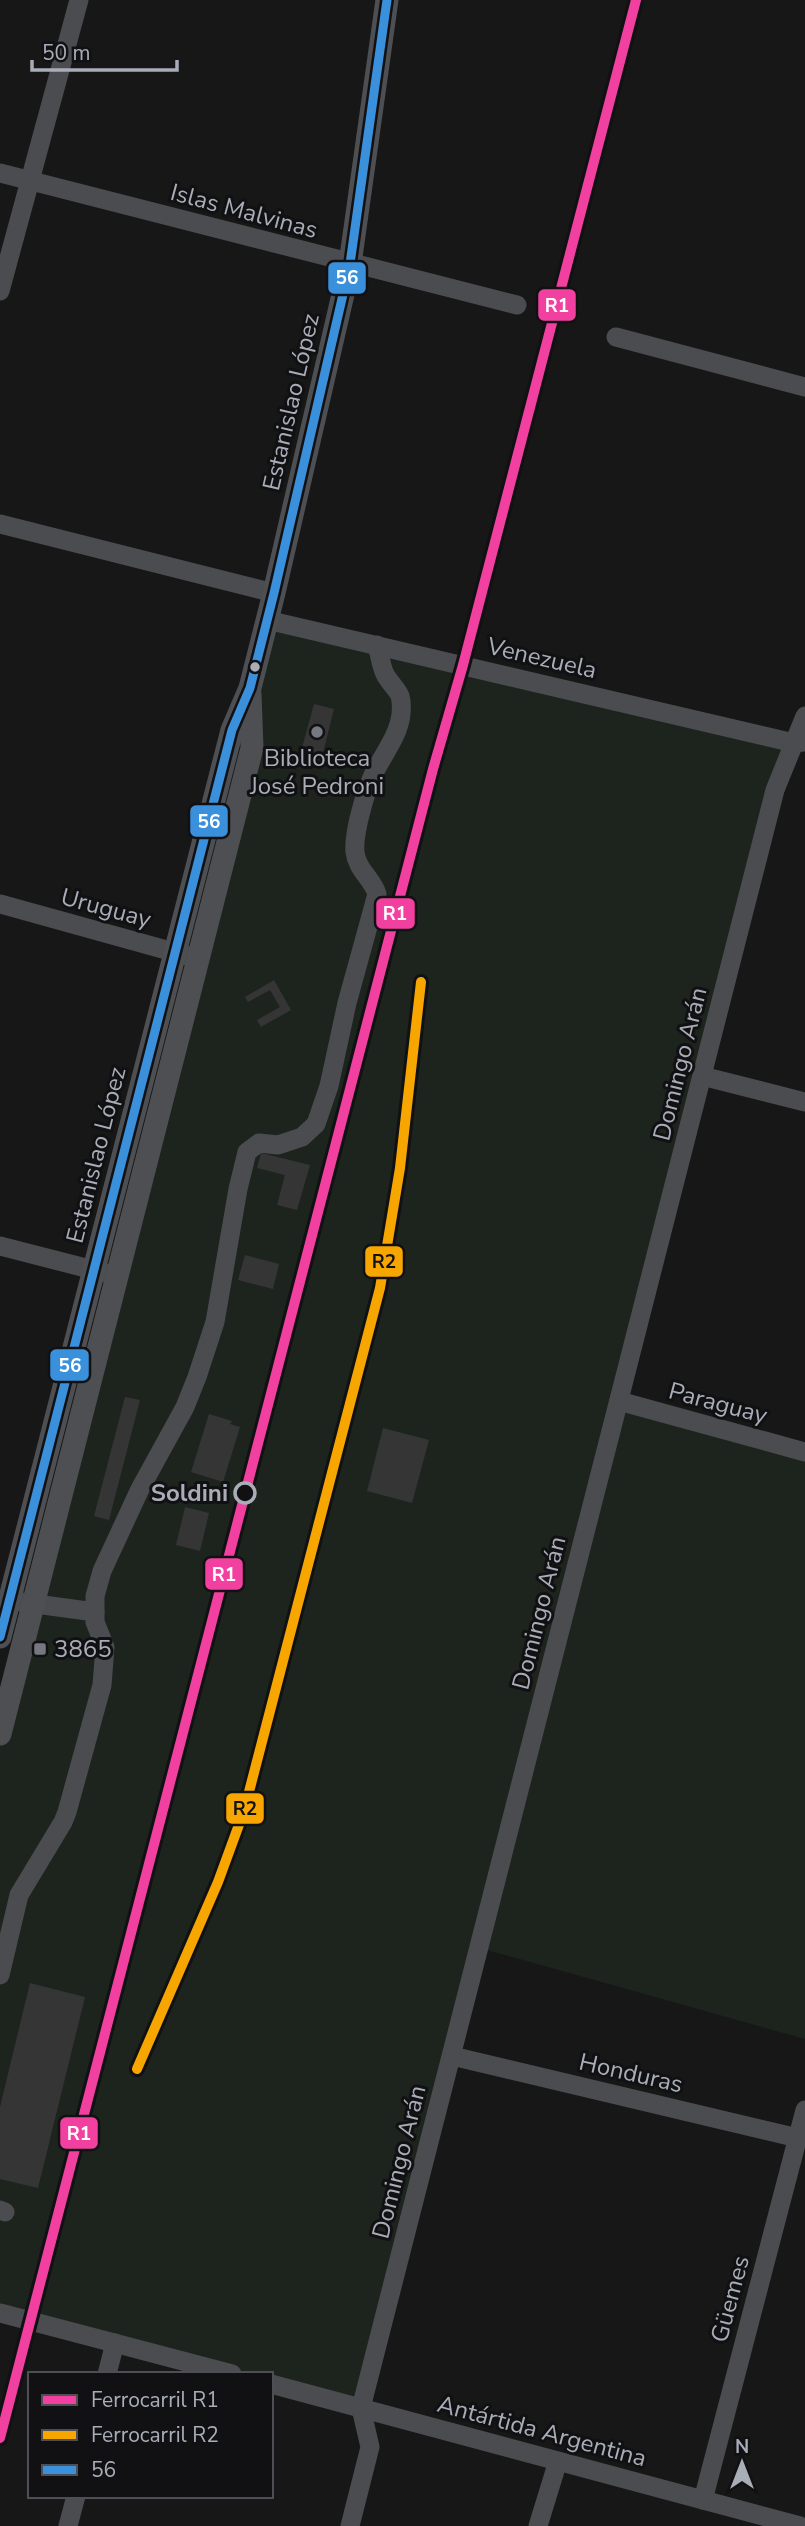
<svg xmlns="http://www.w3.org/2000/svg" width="805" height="2526" font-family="'Nunito Sans',sans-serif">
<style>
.green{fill:#1d241e}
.building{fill:#353536}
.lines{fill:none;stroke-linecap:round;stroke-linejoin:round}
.minor{stroke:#4b4c50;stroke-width:19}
.major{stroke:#4d4f52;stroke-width:23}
.bus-1-casing{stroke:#111113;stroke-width:14}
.bus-1{stroke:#3a90db;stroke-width:9}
.rail-1-casing{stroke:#111113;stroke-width:16}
.rail-2-casing{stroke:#111113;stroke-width:16}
.rail-1{stroke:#f240a1;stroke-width:10}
.rail-2{stroke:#f7a600;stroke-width:10}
.bus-dot{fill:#a8adb8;stroke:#111113;stroke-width:2.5}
.poi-dot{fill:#757880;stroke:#111113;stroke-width:2.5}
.stop-dot{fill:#111113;stroke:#a8adb8;stroke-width:3.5}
.labels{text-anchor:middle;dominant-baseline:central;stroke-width:6;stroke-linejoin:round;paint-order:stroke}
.street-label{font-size:24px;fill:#a8adb8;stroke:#111113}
.poi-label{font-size:24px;fill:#a8adb8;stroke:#111113}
.stop-label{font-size:24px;font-weight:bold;fill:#a8adb8;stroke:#111113;text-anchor:end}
.line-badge{stroke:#111113;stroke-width:2.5}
.badge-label{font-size:19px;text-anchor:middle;font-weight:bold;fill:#fff}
.pale-badge-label{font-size:19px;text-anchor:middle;font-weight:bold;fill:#111}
</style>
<rect width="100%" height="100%" fill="#171717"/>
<!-- green -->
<polygon class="green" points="267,620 794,743 619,1401 805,1452 805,2039 480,1948 361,2408 271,2384 271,2374 232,2374 0,2313 0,1734 252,748"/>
<!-- building -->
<g class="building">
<polygon points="314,704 334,709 321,761 300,755"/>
<polygon points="274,980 291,1010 261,1027 257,1020 280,1007 270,990 248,1002 245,997"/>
<polygon points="261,1153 310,1165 297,1210 277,1205 285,1175 257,1168"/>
<polygon points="245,1255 279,1264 273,1289 238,1280"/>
<polygon points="125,1397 140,1400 109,1520 94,1516"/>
<polygon points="209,1414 232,1421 230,1424 240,1427 223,1482 191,1472"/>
<polygon points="383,1428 429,1440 412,1503 367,1491"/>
<polygon points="185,1507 209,1513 200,1551 176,1545"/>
<polygon points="30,1983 85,1997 38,2188 0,2179 0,2107"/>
</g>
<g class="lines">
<!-- minor -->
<g class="minor">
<polyline points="0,173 517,305"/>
<polyline points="0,291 79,0"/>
<polyline points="616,337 805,387"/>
<polyline points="0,524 274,593"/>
<polyline points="267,620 794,743 805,742"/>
<polyline points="0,904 188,956"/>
<polyline points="702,1076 805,1102"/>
<polyline points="0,1246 117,1276"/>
<polyline points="619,1401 805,1452"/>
<polyline points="21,1602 95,1612"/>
<path d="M0 1975 19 1895 63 1822 67 1812 102 1685 105 1647 95 1622V1596L102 1571 140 1489 185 1407 197 1377 215 1322 238 1189 247 1152 259 1143 278 1145 302 1137 316 1124 329 1086 347 1003 377 894C372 878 357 870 355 852 353 833 366 790 374 773 383 755 399 735 401 714 403 691 397 693 386 676 381 668 380 655 377 645"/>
<polyline points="452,2056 798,2138"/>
<polyline points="0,2210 5,2212"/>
<polyline points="0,2313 232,2374"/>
<polyline points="107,2374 115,2343"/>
<polyline points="271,2384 800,2526"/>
<polyline points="703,2500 805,2110"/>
<polyline points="68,2526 76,2496"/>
<polyline points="350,2526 370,2447 361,2408 775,790 805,716"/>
<polyline points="538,2526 558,2461"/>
</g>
<!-- major -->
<g class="major">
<polyline points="0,1637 232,730 250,688 274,593 350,264 387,0"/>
<polyline points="0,1734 252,748 250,694"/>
</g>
<!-- bus-1 casing -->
<g class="bus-1-casing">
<polyline id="bus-1" points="0,1637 232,730 250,688 274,593 350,264 387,0"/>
</g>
<!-- bus-1 -->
<use href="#bus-1" class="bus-1"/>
<!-- rail-1 casing -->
<g class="rail-1-casing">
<polyline id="rail-1" points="0,2438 433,769 463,665 636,0"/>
</g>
<!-- rail-2 casing -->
<g class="rail-2-casing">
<polyline id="rail-2" points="137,2069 218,1882 244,1811 380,1288 400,1168 421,982"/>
</g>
<!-- rail-1 -->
<use href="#rail-1" class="rail-1"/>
<!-- rail-2 -->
<use href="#rail-2" class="rail-2"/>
</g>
<!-- markers -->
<circle class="bus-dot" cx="255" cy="667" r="6"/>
<g class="poi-dot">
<circle cx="317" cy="732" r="7"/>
<rect x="33" y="1642" width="14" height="14" rx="3.5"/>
</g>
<circle class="stop-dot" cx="245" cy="1493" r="10"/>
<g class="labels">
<!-- street labels -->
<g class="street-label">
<text transform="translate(244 211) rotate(15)">Islas Malvinas</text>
<text transform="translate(291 402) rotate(-77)">Estanislao López</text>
<text transform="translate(542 658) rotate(13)">Venezuela</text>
<text transform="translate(106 908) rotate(15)">Uruguay</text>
<text transform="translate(680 1064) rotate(-76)">Domingo Arán</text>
<text transform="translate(96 1155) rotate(-76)">Estanislao López</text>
<text transform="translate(718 1403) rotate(15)">Paraguay</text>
<text transform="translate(539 1613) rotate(-76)">Domingo Arán</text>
<text transform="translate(631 2073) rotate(13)">Honduras</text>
<text transform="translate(399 2162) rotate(-76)">Domingo Arán</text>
<text transform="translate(730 2299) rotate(-75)">Güemes</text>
<text transform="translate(542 2431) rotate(15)">Antártida Argentina</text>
</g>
<!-- poi labels -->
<g class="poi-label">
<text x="317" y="758">Biblioteca<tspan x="317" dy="28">José Pedroni</tspan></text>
<text x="54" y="1649" text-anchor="start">3865</text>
</g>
<!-- stop labels -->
<g class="stop-label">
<text x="228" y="1493">Soldini</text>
</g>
</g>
<g class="line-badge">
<rect x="327" y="261" width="40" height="34" rx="7" fill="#3a90db"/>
<rect x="537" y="288" width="40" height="34" rx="7" fill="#f240a1"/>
<rect x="189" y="804" width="40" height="34" rx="7" fill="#3a90db"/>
<rect x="375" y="897" width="41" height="33" rx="7" fill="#f240a1"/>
<rect x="364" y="1245" width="40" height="33" rx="7" fill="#f7a600"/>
<rect x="49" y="1348" width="41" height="34" rx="7" fill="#3a90db"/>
<rect x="204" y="1557" width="40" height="34" rx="7" fill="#f240a1"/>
<rect x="225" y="1792" width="40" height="33" rx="7" fill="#f7a600"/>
<rect x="59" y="2116" width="40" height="34" rx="7" fill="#f240a1"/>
</g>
<g class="badge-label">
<text x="347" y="284">56</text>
<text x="557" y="312">R1</text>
<text x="209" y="828">56</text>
<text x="395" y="920">R1</text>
<text x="70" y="1372">56</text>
<text x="224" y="1581">R1</text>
<text x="79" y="2140">R1</text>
</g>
<g class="pale-badge-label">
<text x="384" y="1268">R2</text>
<text x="245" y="1815">R2</text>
</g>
<!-- legend -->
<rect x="28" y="2372" width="245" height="126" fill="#111113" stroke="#4d4f55" stroke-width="2"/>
<rect x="42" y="2395" width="35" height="10" fill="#f240a1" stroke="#4d4f55" stroke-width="2"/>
<text x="91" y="2407" font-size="21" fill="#a8adb8">Ferrocarril R1</text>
<rect x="42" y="2430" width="35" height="10" fill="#f7a600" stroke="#4d4f55" stroke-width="2"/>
<text x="91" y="2442" font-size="21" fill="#a8adb8">Ferrocarril R2</text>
<rect x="42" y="2465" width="35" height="10" fill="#3a90db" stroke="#4d4f55" stroke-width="2"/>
<text x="91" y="2477" font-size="21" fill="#a8adb8">56</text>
<!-- north arrow -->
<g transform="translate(742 2463)" stroke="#111113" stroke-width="5" paint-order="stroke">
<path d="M0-5L12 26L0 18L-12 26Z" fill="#a8adb8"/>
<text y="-10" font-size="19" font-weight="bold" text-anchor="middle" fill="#a8adb8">N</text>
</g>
<!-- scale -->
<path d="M32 60v10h145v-10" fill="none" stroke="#a8adb8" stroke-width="3.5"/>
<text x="42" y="60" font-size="21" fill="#a8adb8" stroke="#111113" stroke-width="5" paint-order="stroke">50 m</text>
</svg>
